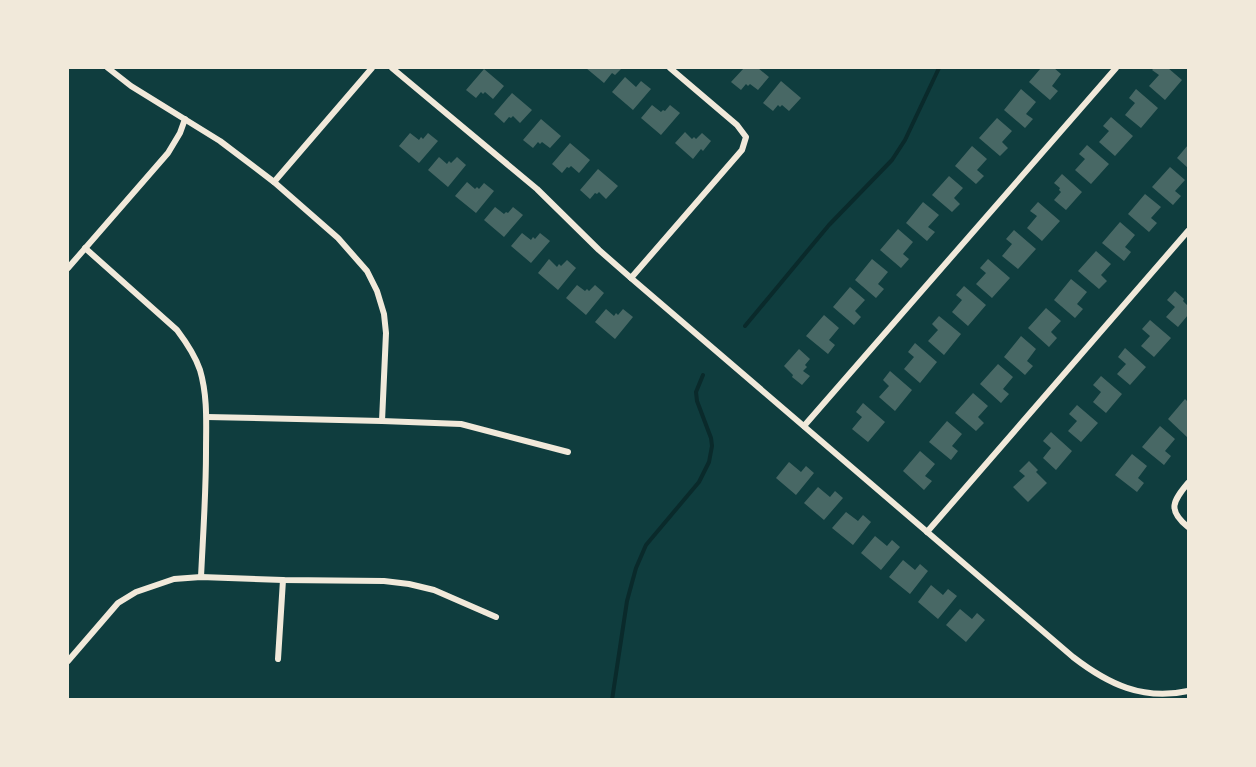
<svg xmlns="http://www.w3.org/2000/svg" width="1256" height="767" font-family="Helvetica,sans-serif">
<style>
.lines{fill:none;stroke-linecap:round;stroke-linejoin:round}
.stream{stroke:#0a2a2b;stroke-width:4}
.building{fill:#486865}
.minor{stroke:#f1e9da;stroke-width:6}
</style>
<rect width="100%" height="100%" fill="#0f3d3e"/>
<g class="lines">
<!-- stream -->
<g class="stream">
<polyline points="745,326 829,225 892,160 905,140 939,68"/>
<polyline points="612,700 627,601 636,568 646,545 699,482 709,462 712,446 711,438 697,401 696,392 703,375"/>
</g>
</g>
<!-- building -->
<g class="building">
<polygon points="586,68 622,68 615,75 612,73 604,83"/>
<polygon points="744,68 758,68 769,77 758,90 750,84 748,86 746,84 741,90 731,82"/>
<polygon points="1041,68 1054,68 1061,74 1052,86 1058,91 1050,100 1029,82"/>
<polygon points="1154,68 1168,68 1182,80 1165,100 1149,86 1159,75 1152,70"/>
<polygon points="484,69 504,86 493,99 485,92 483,94 481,92 476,98 466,90"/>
<polygon points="625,77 636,87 641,81 651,89 633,110 612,92"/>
<polygon points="781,81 801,98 789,111 782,105 780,107 778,105 773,111 763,103"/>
<polygon points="1021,89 1036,102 1026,114 1033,119 1025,128 1004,110"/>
<polygon points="1136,89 1158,108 1141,128 1125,115 1135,103 1129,98"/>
<polygon points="512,93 532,110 520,123 513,116 511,118 509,117 504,123 494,114"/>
<polygon points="652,105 661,112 663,110 665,111 670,105 680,113 661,135 641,118"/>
<polygon points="1111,117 1133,136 1115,156 1099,142 1109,131 1103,126"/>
<polygon points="997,118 1012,131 1002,142 1008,148 1000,156 979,138"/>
<polygon points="541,119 561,136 550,148 542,142 540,144 538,142 533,148 523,140"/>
<polygon points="685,132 692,139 694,137 696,139 702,133 711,141 703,151 701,149 693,159 675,143"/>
<polygon points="410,133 419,140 421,137 423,139 428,133 438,141 419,163 399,146"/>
<polygon points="570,143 590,160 579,173 571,166 569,168 567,167 562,173 552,164"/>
<polygon points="1087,145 1109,164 1091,184 1075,170 1085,159 1079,154"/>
<polygon points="1188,145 1188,168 1177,158"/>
<polygon points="972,146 987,159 977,170 984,176 976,184 955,166"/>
<polygon points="439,157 447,164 449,161 451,163 457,157 466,165 448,187 428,170"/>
<polygon points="1170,167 1185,180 1175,191 1181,196 1173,205 1152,187"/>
<polygon points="598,169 618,186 606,199 599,192 597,194 595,193 590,199 580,190"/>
<polygon points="1062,174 1082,192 1066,210 1054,200 1061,192 1059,190 1060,188 1054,183"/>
<polygon points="949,176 963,188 954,198 960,204 952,212 932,195"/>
<polygon points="467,182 475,189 477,187 479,189 484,183 494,191 476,213 455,196"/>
<polygon points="1145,194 1161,207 1151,218 1157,223 1149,232 1128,214"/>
<polygon points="923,202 939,215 928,227 935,232 927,241 906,223"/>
<polygon points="1038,202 1060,221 1042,241 1027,228 1037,216 1030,211"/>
<polygon points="495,207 504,214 506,212 508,213 513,207 523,215 504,237 484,220"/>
<polygon points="1120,222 1135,235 1125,247 1131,252 1124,261 1102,243"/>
<polygon points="898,229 913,242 903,254 909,259 901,268 880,250"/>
<polygon points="1014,230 1036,249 1018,269 1002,256 1012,244 1006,239"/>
<polygon points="522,233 531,240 533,237 535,239 540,233 550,241 531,263 511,246"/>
<polygon points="1096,251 1111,264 1101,275 1107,281 1099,289 1078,271"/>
<polygon points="549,259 557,267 559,264 561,266 567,260 576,268 558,290 538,273"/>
<polygon points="872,259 888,272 878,284 884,289 876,298 855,280"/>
<polygon points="988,259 1010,278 992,298 976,284 986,273 980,268"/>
<polygon points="1071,279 1087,292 1077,304 1083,309 1075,318 1054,300"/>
<polygon points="577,285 585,291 587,289 589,291 595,285 604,293 586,315 566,298"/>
<polygon points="964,286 986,305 968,326 952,312 962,300 956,295"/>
<polygon points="850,287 865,300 855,311 861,317 854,325 833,307"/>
<polygon points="1175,291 1184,299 1183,301 1188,306 1188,315 1178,327 1166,317 1175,307 1167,300"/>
<polygon points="1046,308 1061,321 1051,332 1057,338 1049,347 1028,328"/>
<polygon points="606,309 614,316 616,313 618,315 623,309 633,317 615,339 595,322"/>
<polygon points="824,315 839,328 829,340 835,345 828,354 806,336"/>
<polygon points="939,316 961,334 944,355 928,341 938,330 932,324"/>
<polygon points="1150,320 1171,338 1154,357 1141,346 1150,336 1142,329"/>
<polygon points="1021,336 1036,349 1027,361 1033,366 1025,375 1004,357"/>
<polygon points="915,343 937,362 920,383 904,369 914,357 908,352"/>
<polygon points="1125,348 1146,367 1130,385 1117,374 1126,364 1118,357"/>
<polygon points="799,349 810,359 805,365 807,367 803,371 810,376 802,385 792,377 793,375 784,366"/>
<polygon points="998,364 1013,377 1003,389 1009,394 1001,403 980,384"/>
<polygon points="890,371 912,390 895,411 879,397 889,386 883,380"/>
<polygon points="1101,376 1122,394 1106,413 1093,402 1101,392 1093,385"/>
<polygon points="973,393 988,406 978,417 984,423 976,431 955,413"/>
<polygon points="1185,399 1188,402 1188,438 1168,419"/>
<polygon points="863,403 885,422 868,442 852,429 862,417 856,412"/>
<polygon points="1077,405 1098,423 1081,442 1068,431 1077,421 1069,414"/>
<polygon points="947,421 962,434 952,446 958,451 951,460 929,442"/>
<polygon points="1160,426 1175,439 1165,451 1171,456 1164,465 1142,447"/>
<polygon points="1051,432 1072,451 1056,470 1043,458 1051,448 1043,441"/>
<polygon points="920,451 935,464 925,476 932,481 924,490 903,471"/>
<polygon points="1132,454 1147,466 1138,478 1144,483 1137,492 1115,475"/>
<polygon points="1029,461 1038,470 1036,472 1047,483 1028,502 1013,487 1025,476 1019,471"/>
<polygon points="789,462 801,472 806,466 814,473 796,495 776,478"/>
<polygon points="818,487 830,497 835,491 843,498 824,520 804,503"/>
<polygon points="846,512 858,521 863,515 871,522 853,545 832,528"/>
<polygon points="875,536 887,546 892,540 900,547 881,570 861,553"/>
<polygon points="903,560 915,570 920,564 928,571 910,594 889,577"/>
<polygon points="931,585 943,595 948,589 957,596 938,619 918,602"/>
<polygon points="960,609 972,619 977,613 985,620 966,642 946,625"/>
</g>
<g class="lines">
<!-- minor -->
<g class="minor">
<polyline points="108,68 131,86 220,141 274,182 338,238 367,271 377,291 384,314 386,333 382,421"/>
<path d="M392 68 537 189 599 250 631 278 1073 657C1108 684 1143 701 1188 691"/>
<polyline points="274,182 372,68"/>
<path d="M85 248 177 330C186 342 195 355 200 370 208 397 206 425 206 452 206 494 203 535 201 577"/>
<polyline points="68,268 168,153 180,133 185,119"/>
<polyline points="631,278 742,150 746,137 737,125 670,68"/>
<polyline points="207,417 382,421 461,424 568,452"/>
<polyline points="804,426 1116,68"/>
<path d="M1188 483C1173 501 1167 510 1188 527"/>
<polyline points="927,532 1188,231"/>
<polyline points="278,659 283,580"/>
<polyline points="68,661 118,603 136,592 174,579 201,577 283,580 384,581 409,584 434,590 496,617"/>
</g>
</g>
<!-- border -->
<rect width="1256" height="767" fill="none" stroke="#f1e9da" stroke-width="138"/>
</svg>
